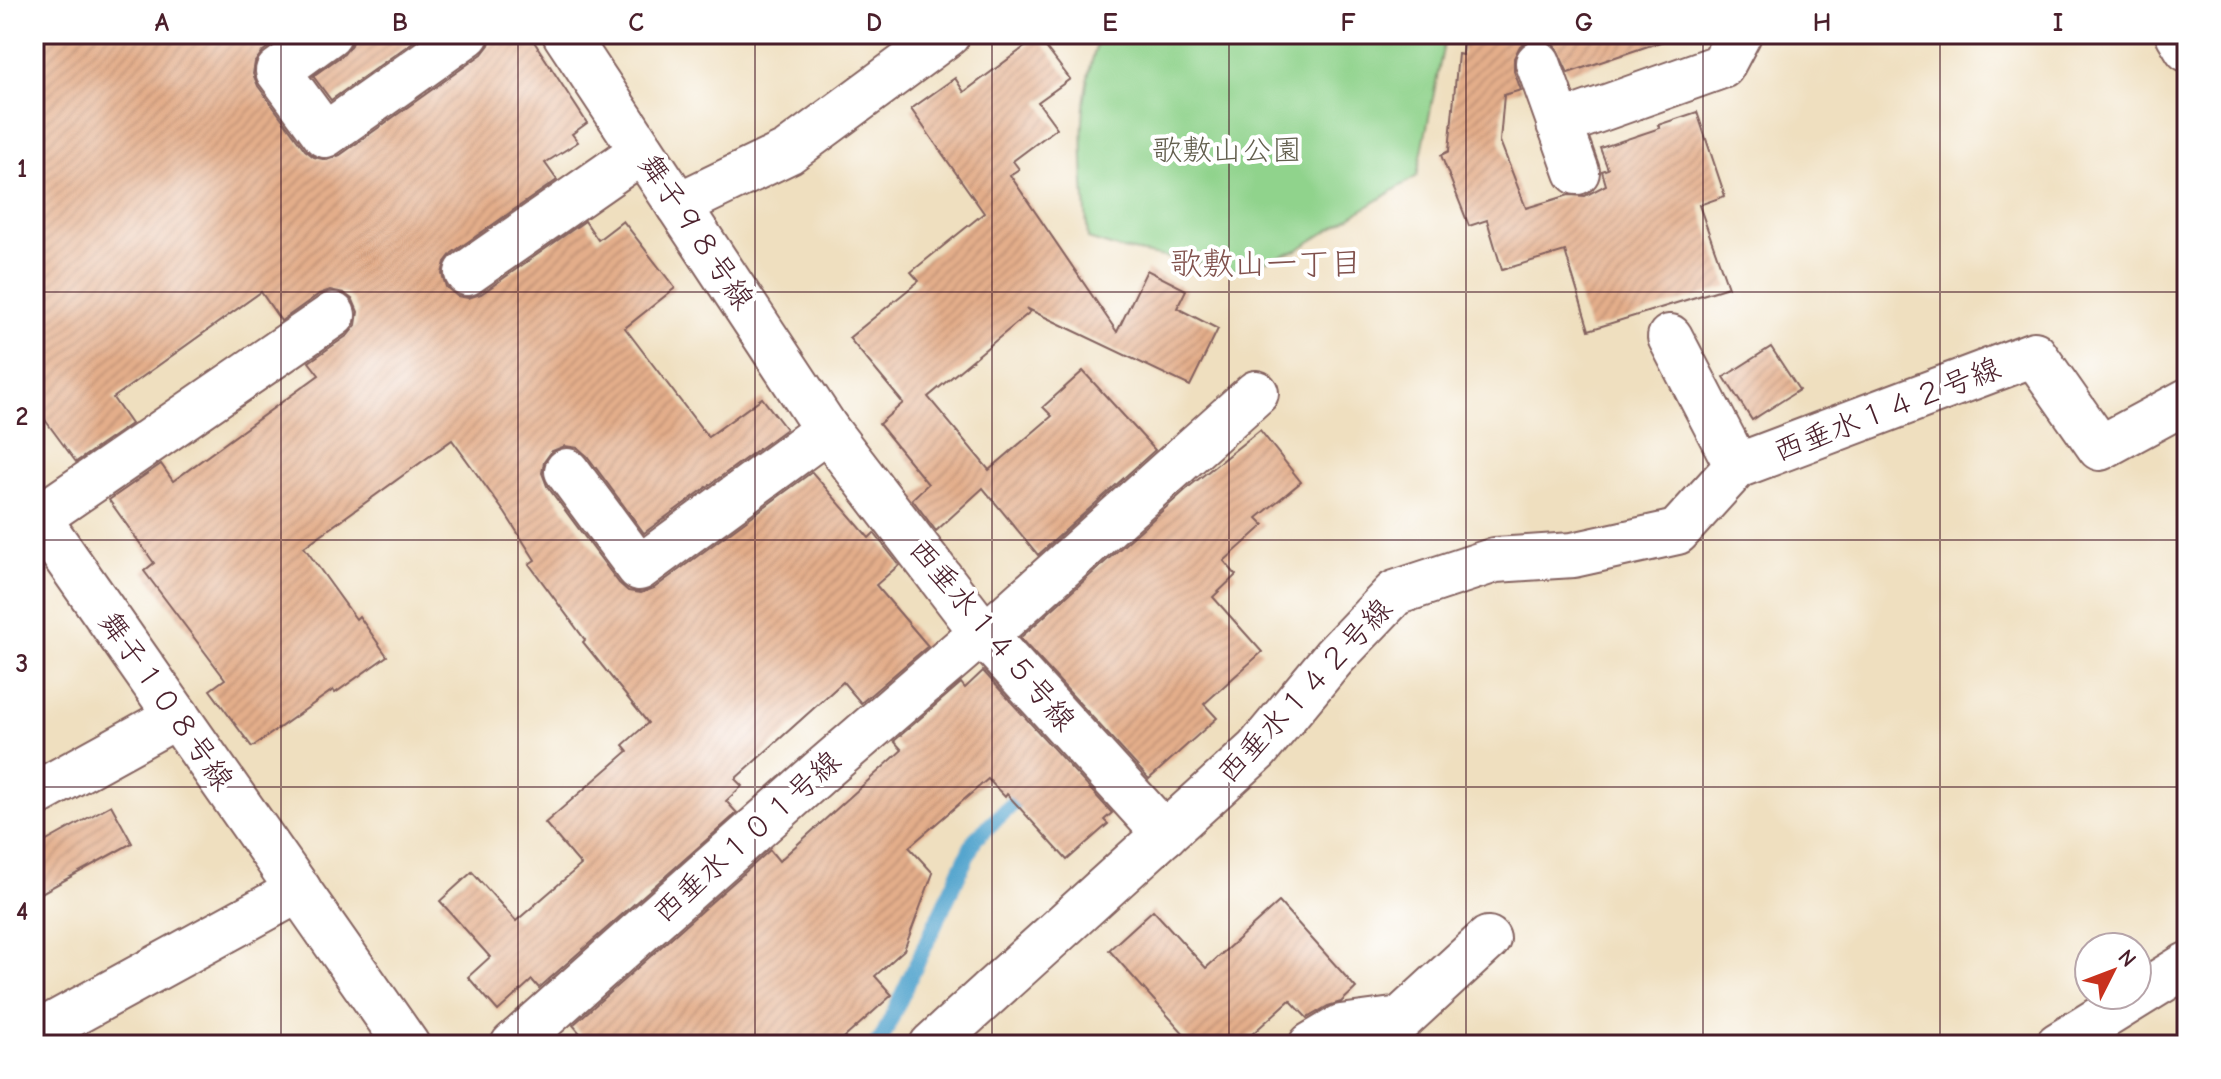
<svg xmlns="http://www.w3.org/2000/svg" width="2221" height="1079" font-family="'Comic Neue','Klee One',sans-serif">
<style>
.park{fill:#90d38c;stroke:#6d795c;stroke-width:2}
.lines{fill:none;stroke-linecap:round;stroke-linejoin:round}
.stream{stroke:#54a5ce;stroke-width:16}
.building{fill:url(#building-hatch)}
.minor-casing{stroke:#84625f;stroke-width:48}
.minor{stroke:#fff;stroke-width:44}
.grid{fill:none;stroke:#4a1f2b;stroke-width:2;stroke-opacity:0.55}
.labels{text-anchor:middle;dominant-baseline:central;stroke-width:8;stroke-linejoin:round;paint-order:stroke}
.park-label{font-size:30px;fill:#625e4d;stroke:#fff}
.street-label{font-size:30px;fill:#4a1f2b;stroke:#fff}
.neighbourhood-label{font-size:32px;fill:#80514c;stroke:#fff}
.neatline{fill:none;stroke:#4a1f2b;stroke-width:3}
.grid-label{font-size:26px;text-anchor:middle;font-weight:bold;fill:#4a1f2b}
</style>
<defs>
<pattern id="building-hatch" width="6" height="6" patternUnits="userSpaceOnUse" patternTransform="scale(2)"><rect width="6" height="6" fill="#e3ad8a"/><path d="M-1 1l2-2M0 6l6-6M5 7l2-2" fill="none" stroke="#c49477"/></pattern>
</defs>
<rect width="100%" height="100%" fill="#fff"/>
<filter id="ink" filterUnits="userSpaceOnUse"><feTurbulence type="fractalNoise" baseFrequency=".0125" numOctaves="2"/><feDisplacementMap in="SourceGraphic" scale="16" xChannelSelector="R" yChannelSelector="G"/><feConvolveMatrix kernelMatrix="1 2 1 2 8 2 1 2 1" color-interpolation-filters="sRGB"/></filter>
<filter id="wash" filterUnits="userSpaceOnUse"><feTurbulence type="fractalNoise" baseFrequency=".006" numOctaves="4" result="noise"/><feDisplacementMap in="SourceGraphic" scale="32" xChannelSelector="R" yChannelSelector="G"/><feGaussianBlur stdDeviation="1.8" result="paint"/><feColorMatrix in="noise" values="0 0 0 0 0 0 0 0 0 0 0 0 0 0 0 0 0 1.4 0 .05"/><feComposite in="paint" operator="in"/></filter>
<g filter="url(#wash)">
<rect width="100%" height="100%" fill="#efdfbf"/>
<!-- park -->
<path class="park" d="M1101 34H1446L1417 176 1297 250 1238 271 1117 248 1088 239C1083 172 1074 98 1101 34Z"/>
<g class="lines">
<!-- stream -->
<polyline class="stream" points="875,1045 882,1038 975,839 1029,789"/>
</g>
<g id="blocks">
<!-- building -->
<g class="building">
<polygon points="34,34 286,34 263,51 255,62 253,74 258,86 305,150 314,157 327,160 340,155 482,54 489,45 492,34 529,34 587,123 572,134 578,142 545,163 557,180 452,253 445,262 442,274 446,287 457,296 468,298 481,294 585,221 598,240 623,221 675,288 625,328 708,437 762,398 786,429 644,533 587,456 578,448 565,446 552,451 544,462 542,473 547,486 619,583 628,591 641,593 654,588 812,472 869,538 874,533 899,565 876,585 928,646 861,703 843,682 735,779 742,786 726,801 737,813 539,988 532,980 498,1011 468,977 490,957 440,901 472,872 516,921 581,865 545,823 628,751 623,745 648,723 583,642 585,640 529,564 535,560 505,513 452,440 304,547 356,619 359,616 387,656 335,693 333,690 252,747 210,690 225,679 144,571 154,563 109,500 161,464 173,481 319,375 309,362 348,335 356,325 358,312 353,300 344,293 330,290 319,294 281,321 261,292 113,398 131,424 76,462 34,405"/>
<polygon points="354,34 424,34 331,100 313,76 344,54 351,45"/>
<polygon points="1464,34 1661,34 1663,41 1568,73 1555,45 1542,38 1529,40 1520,46 1514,58 1514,71 1521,90 1504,95 1500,141 1526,208 1569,195 1585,196 1606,185 1602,171 1608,169 1600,148 1660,128 1658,125 1697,112 1725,196 1699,205 1728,287 1589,330 1565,251 1502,270 1487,220 1469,226 1441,155 1449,151 1458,54 1462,55"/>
<polygon points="1038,37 1070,79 1038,102 1057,128 1013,161 1019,169 1010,175 1117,332 1147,270 1186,290 1177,308 1218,329 1190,386 1026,308 1030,312 928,397 989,470 1052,416 1043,407 1083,371 1155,450 1038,555 983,488 936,531 912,499 928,484 879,424 903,403 849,338 919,281 911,272 984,213 911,109 955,78 964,92"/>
<polygon points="1771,347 1799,390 1752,420 1724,377"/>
<polygon points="1260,430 1301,482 1257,518 1264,525 1224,561 1236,575 1213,597 1262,652 1204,704 1217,718 1149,779 1020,638 1190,486"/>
<polygon points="983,671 1112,813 1104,820 1108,824 1067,860 1007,794 1005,797 988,779 909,847 933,873 904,950 875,976 892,995 836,1045 590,1045 573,1025 770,850 779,861 902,750 894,741 961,683 965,688"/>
<polygon points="111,805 132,843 34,897 34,848"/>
<polygon points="1279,902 1356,988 1341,1002 1328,1006 1307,1018 1290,1000 1240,1045 1194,1045 1109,950 1153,910 1206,968"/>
</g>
</g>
</g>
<g filter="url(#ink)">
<use href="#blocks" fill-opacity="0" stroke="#84625f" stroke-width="2"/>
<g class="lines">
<!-- minor casing -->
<g class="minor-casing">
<g id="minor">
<polyline points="329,34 278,71 325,135 467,34"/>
<polyline points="565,34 827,430 985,636 1165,834"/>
<polyline points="2178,34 2187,49"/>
<polyline points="1538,63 1577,172"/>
<polyline points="1559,124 1722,66 1739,34"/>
<polyline points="678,205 788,152 948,34"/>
<polyline points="467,273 642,151"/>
<polyline points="1670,337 1737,466"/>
<polyline points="567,471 639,568 827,430"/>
<polyline points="34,512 407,1045"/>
<polyline points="38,518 333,315"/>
<polyline points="34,795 177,716"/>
<polyline points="34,1035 299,890"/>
<polyline points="513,1045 821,771 966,646 985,636 1256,393"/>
<polyline points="932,1045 1257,750 1334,657 1395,593 1495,560 1573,555 1677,532 1737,466 2034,354 2100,448 2187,401"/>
<polyline points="1311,1045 1341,1027 1401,1019 1488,939"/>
<polyline points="2058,1045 2187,965"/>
</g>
</g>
<!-- minor -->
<use href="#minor" class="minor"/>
</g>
</g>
<!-- grid -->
<path class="grid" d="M281 34V1045M518 34V1045M755 34V1045M992 34V1045M1229 34V1045M1466 34V1045M1703 34V1045M1940 34V1045M34 292H2187M34 540H2187M34 787H2187"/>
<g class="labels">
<!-- park labels -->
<g class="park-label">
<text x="1227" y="150">歌敷山公園</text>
</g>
<!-- street labels -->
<g class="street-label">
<text transform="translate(696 232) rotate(56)">舞子９８号線</text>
<text transform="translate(1887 410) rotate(-21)">西垂水１４２号線</text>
<text transform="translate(992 635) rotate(50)">西垂水１４５号線</text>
<text transform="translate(1305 691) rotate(-47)">西垂水１４２号線</text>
<text transform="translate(166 701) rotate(55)">舞子１０８号線</text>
<text transform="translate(747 837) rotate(-42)">西垂水１０１号線</text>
</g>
<!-- neighbourhood labels -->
<g class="neighbourhood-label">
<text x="1266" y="263">歌敷山一丁目</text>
</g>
</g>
<!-- margin -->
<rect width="2221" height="1079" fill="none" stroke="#fff" stroke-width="88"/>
<!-- north arrow -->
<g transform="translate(2113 971) rotate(48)"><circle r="38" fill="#ffffff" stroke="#b7a5aa" stroke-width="2"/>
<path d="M0-6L14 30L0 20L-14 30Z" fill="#c8321e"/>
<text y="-12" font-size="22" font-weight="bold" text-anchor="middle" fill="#4a1f2b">N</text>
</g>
<rect x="44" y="44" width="2133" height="991" class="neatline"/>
<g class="grid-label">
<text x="162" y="31">A</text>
<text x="400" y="31">B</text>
<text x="636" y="31">C</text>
<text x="874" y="31">D</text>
<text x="1110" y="31">E</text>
<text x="1348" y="31">F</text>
<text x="1584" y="31">G</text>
<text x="1822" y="31">H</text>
<text x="2058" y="31">I</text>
<text x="22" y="177">1</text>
<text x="22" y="425">2</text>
<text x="22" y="672">3</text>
<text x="22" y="920">4</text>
</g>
</svg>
